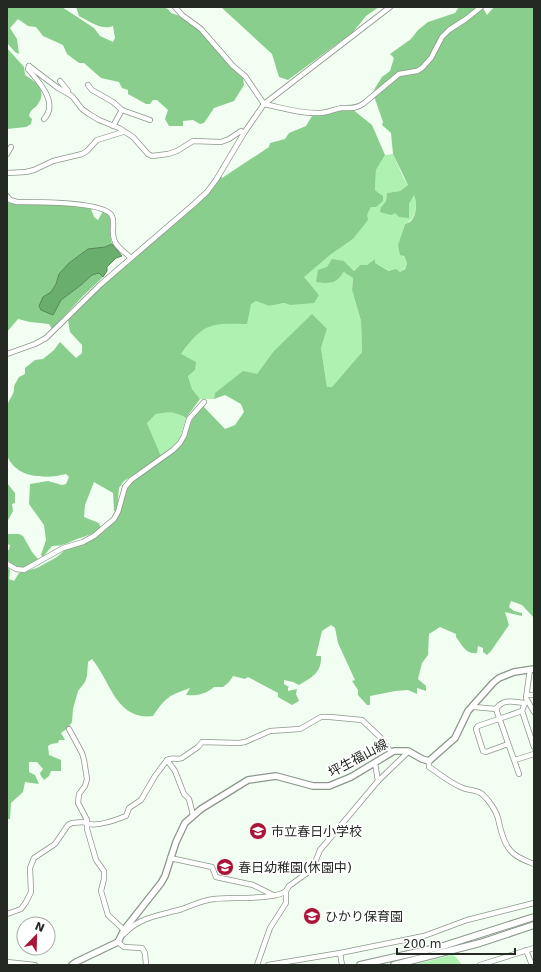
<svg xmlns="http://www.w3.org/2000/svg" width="541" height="972" font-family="'DejaVu Sans','Noto Sans JP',sans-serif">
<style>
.green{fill:#aff1b0}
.forest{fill:#89ce8c}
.water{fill:#6aae6e;stroke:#558658}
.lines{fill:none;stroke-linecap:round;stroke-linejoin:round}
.minor-casing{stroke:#8c978c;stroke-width:6}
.major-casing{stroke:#8c978c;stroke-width:8}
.highway-casing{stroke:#8c978c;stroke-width:8}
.minor{stroke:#fff;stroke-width:4.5}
.major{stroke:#fff;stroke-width:5.5}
.highway{stroke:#fff;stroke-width:6}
.labels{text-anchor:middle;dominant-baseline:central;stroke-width:4;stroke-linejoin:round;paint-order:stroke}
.street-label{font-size:13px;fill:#242924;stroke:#fff}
.poi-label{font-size:13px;fill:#242924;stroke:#fff;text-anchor:start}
</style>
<rect width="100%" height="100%" fill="#f2fef2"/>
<!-- green -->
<g class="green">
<path d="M393 154 403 177 408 185 400 191 387 193 386 201 381 207 395 213H408L409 204 414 194C418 206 416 219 405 224L398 245 407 263C401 281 387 269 375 263V259L367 265H360L354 271 344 261 317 282C331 284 337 284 344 270L345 273 353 278 352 290 361 321 362 352 332 387H327L321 348 327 329 273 352 257 374 215 393 214 399H200L192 389 181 354 192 340 202 329 213 324 227 323 249 311 251 303 257 301 269 306 284 303 290 305 319 295 303 277 330 255 353 239 371 207 383 196 375 190 376 170 385 155Z"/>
<path d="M168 412 176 413 186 418C180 439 180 442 161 456L147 423 156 414Z"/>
<polygon points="452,955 456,957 462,965 413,965"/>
</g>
<!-- forest -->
<g class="forest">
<path d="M7 7H62L94 28 100 36 113 42 115 38 113 26C102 31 89 21 79 16L76 7H163L168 9 171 13 180 16 200 30 231 67 243 78 244 85 234 101 214 108 204 123 200 124 193 120 183 121V126H169L165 119 168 110 157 100H153L150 104H146L128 94V90L122 88 119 82 101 78 84 63H79L67 54 63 45 43 36 36 27 28 26 18 19 10 28 17 39 19 54 15 52 7 43Z"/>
<polygon points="221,7 379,7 366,16 353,32 288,80 279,77 272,54"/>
<path d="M459 7 483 8 487 15 494 7H534V618L522 605 511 601 509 607 514 611 522 613V616L505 612 509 625 491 651 487 655 483 652V648L478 646 477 653C466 655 462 645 456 637V634L440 627 429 634 428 655 422 663 418 679 426 686V691L417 688V694L408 690 395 691 370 696V705H367L358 695V690L352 681 355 680 338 643 335 628 331 625 322 631 316 656H321C322 673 311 678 299 685L293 682 284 680V684L289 687 288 688V691L297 689 296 694 299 701 292 705 278 697V693L248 677 245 679 233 676 229 682 223 687H214C206 694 197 696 186 695L190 688C168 696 166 697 153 716 116 721 110 680 92 659L88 662 87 676 85 682 78 691 73 709 72 722 68 728 61 733 65 740H59L58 743 51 744 48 746 49 755 61 760V771H51L49 776 44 780 41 776 40 773 43 769 37 762H29V772L35 775 39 784 25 782 23 792 11 803 10 819H7V567L10 570 9 579 14 581 19 573 37 568 57 557 66 549 84 544 95 538 115 520 127 488 132 481 174 452 195 415 203 406 225 429 235 425 244 412 241 404 225 395 214 399 215 393 243 371 257 374 273 352 312 314 327 329 321 348 327 387H332L362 352 361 321 352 290 353 278 345 273 344 271C337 284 330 284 316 282L318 270 327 267 332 259 344 261 354 271 360 265H367L375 259V263L389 271 396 269 400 272 405 269 407 263 404 256 400 255 398 245 405 224C406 224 410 222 411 221 417 215 417 202 414 195L409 204V218L399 217 395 213 391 215 380 212 381 207 386 201 387 193 400 191 408 185 393 154 391 133 382 125 383 122 373 93 375 88 382 77 390 71 394 58 390 54 411 39 418 30 428 22 455 13Z"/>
<path d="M7 48 24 67 25 75C35 81 48 91 38 104 34 110 31 108 29 116L32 119 31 124 26 127 7 129Z"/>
<path d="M352 109 372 125 385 155 376 170 375 190 383 196V201L376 207H371L367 215 368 220 353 239 330 255 304 277 319 295 314 303 290 305 284 303 269 306 256 301 251 304 247 324C209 323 204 323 181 354L196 362 195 370 188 376 192 389 200 399 186 418C174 411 169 412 156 414L147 423 161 456 124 481 119 488 117 511H114L113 493 94 482 85 505 84 517 99 523 101 529C93 534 86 536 77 539 67 543 64 546 52 546L43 557 41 555 46 540 44 525 29 504 30 484 48 481 62 485 66 484 69 477 66 474C47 479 15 479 7 455 5 448 7 438 7 430 7 423 5 413 7 406 9 398 15 395 14 386L19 377 25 374V368L35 360 43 359 54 350 60 342 76 358 82 353V345L70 332 68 320 102 284 206 194 221 176 222 178 269 147 270 143 285 139 289 133 306 126 312 116C325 115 338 111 352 109Z"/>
<path d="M7 203 74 205 91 209 94 217 98 220 103 211C104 212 108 213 109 214 112 219 109 237 112 244L105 247 88 249 69 263 59 274 56 284 51 292 43 297 53 314 61 300 81 285 92 275 99 273 103 277 83 296 52 329 49 324 30 322 18 319 7 332Z"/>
<polygon points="7,483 15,493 15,503 12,504 13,511 7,522"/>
<path d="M7 534H19L23 536 32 552 38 559 37 562C23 568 19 570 7 560V550H9L10 545 7 544Z"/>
</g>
<!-- water -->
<polygon class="water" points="112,244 122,256 116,258 107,267 107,271 103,277 99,273 92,275 81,285 61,300 53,315 41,310 39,306 43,297 51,292 56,284 59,274 69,263 88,249 105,247"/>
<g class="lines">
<!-- minor casing -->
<g class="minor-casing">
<g id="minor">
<path d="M175 7 182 15 201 29 233 66 245 76 264 104C283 108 301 114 320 113 328 113 334 109 342 108 349 108 356 109 363 104L399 74 417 71 422 68 431 58 442 37 449 30 466 19 481 7"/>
<polyline points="29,66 58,88 72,96 82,109 89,114 99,120 119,128 133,137 148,154 152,156 168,154 177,151 193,141 221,142 229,139 241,131 244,133"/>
<path d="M29 66 28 69C39 82 59 103 44 119"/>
<polyline points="60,81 68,91 67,93"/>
<polyline points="88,85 92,90 113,102 122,110"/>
<polyline points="113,126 122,110 150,120"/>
<polyline points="7,154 11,147"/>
<polyline points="7,173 26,172 34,170 53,161 82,154 87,151 97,140 123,132"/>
<path d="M7 196 10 200 17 202C34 202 105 201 112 216 114 220 113 224 113 228 112 245 119 247 131 258"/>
<polyline points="7,354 35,344 46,338 101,284 194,204 207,192 216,180 244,133 264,104 390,7"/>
<polyline points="7,564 16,569 24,570 63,548 83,542 94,536 114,519 118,512 125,487 131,480 173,450 180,443 184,436 189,419 204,402"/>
<polyline points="530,669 526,698 534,712"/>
<polyline points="527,695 534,695"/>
<polyline points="525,703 522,711 534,747"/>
<path d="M474 707 496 709C504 698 513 702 525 703L527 702"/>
<polyline points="496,709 519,774"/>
<polyline points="69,729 82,753 84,760 87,779 85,786 79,794 78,803 87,820 87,829 96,860 104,871 104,879 101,891 108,915 124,930"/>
<polyline points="508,744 486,752 483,751 476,729 478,726 522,711"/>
<polyline points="167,760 175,771 184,794 189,799 193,815"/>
<polyline points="515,760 534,754"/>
<path d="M429 761V767C440 774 450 783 463 788 469 791 478 789 483 795 489 800 496 811 498 818 500 828 503 842 510 850 515 857 526 861 534 864"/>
<polyline points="375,763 378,781"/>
<polyline points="170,858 212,867 216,877 253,885 273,895"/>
<path d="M7 914 21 909 26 902 31 892 30 868 34 858 55 844 68 825 72 823 84 822C93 829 116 820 126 816L129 808 141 800 155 776 167 760C172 757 177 760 182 758L198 747 202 742 239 743 245 742 270 731 300 729 321 717H330L362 720 381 738 391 752"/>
<path d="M124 934C139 917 161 915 182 909 193 905 203 900 214 899 230 897 276 900 286 891"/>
<polyline points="118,942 124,947 142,948 145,953 146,965"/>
<polyline points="526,950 532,965"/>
<polyline points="340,953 342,965"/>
<polyline points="7,962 35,965"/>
<polyline points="257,965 270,928 286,903 286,891 289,886 307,873 314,865 320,850 326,843 378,781 406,754 408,751"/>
<polyline points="268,965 340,953 424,936 467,920 534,903"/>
<polyline points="480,965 534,948"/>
</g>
</g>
<!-- major casing -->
<g class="major-casing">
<polyline id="major" points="72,965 76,962 118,942 124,930 161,883 165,876 176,842 185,823 201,809 248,780 276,776 313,786 329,786 351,777 394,751 408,751 422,759 429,761 455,738 468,711 493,683 499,678 514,672 534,669"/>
</g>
<!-- highway casing -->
<g class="highway-casing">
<g id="highway">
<polyline points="360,965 440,947 534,917"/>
<polyline points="394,965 480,943 534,925"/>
</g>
</g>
<!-- minor -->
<use href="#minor" class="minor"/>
<!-- major -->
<use href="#major" class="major"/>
<!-- highway -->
<use href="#highway" class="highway"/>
</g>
<!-- icons -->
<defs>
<g id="school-disc" transform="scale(0.9)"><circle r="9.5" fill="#aa1437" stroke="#fff"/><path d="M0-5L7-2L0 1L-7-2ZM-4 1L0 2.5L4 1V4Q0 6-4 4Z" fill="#fff"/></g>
</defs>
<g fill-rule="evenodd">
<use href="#school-disc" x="258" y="831"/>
<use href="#school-disc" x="225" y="867"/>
<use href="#school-disc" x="312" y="916"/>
</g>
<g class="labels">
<!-- street labels -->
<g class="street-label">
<text transform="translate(358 758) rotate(-28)">坪生福山線</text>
</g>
<!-- poi labels -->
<g class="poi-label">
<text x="271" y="831">市立春日小学校</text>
<text x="238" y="867">春日幼稚園(休園中)</text>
<text x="325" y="916">ひかり保育園</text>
</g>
</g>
<!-- border -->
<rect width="541" height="972" fill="none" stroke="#242924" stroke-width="16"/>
<!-- north arrow -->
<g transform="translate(36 936) rotate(23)"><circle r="19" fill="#ffffff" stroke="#a7a9a7"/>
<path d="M0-3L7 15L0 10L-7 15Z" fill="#aa1437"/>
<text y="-6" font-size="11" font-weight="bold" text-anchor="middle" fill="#242924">N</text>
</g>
<!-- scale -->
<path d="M397 948v6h118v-6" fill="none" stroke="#242924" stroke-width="2"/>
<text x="403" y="948" font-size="12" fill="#242924" stroke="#ffffff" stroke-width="3" paint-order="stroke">200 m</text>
</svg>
